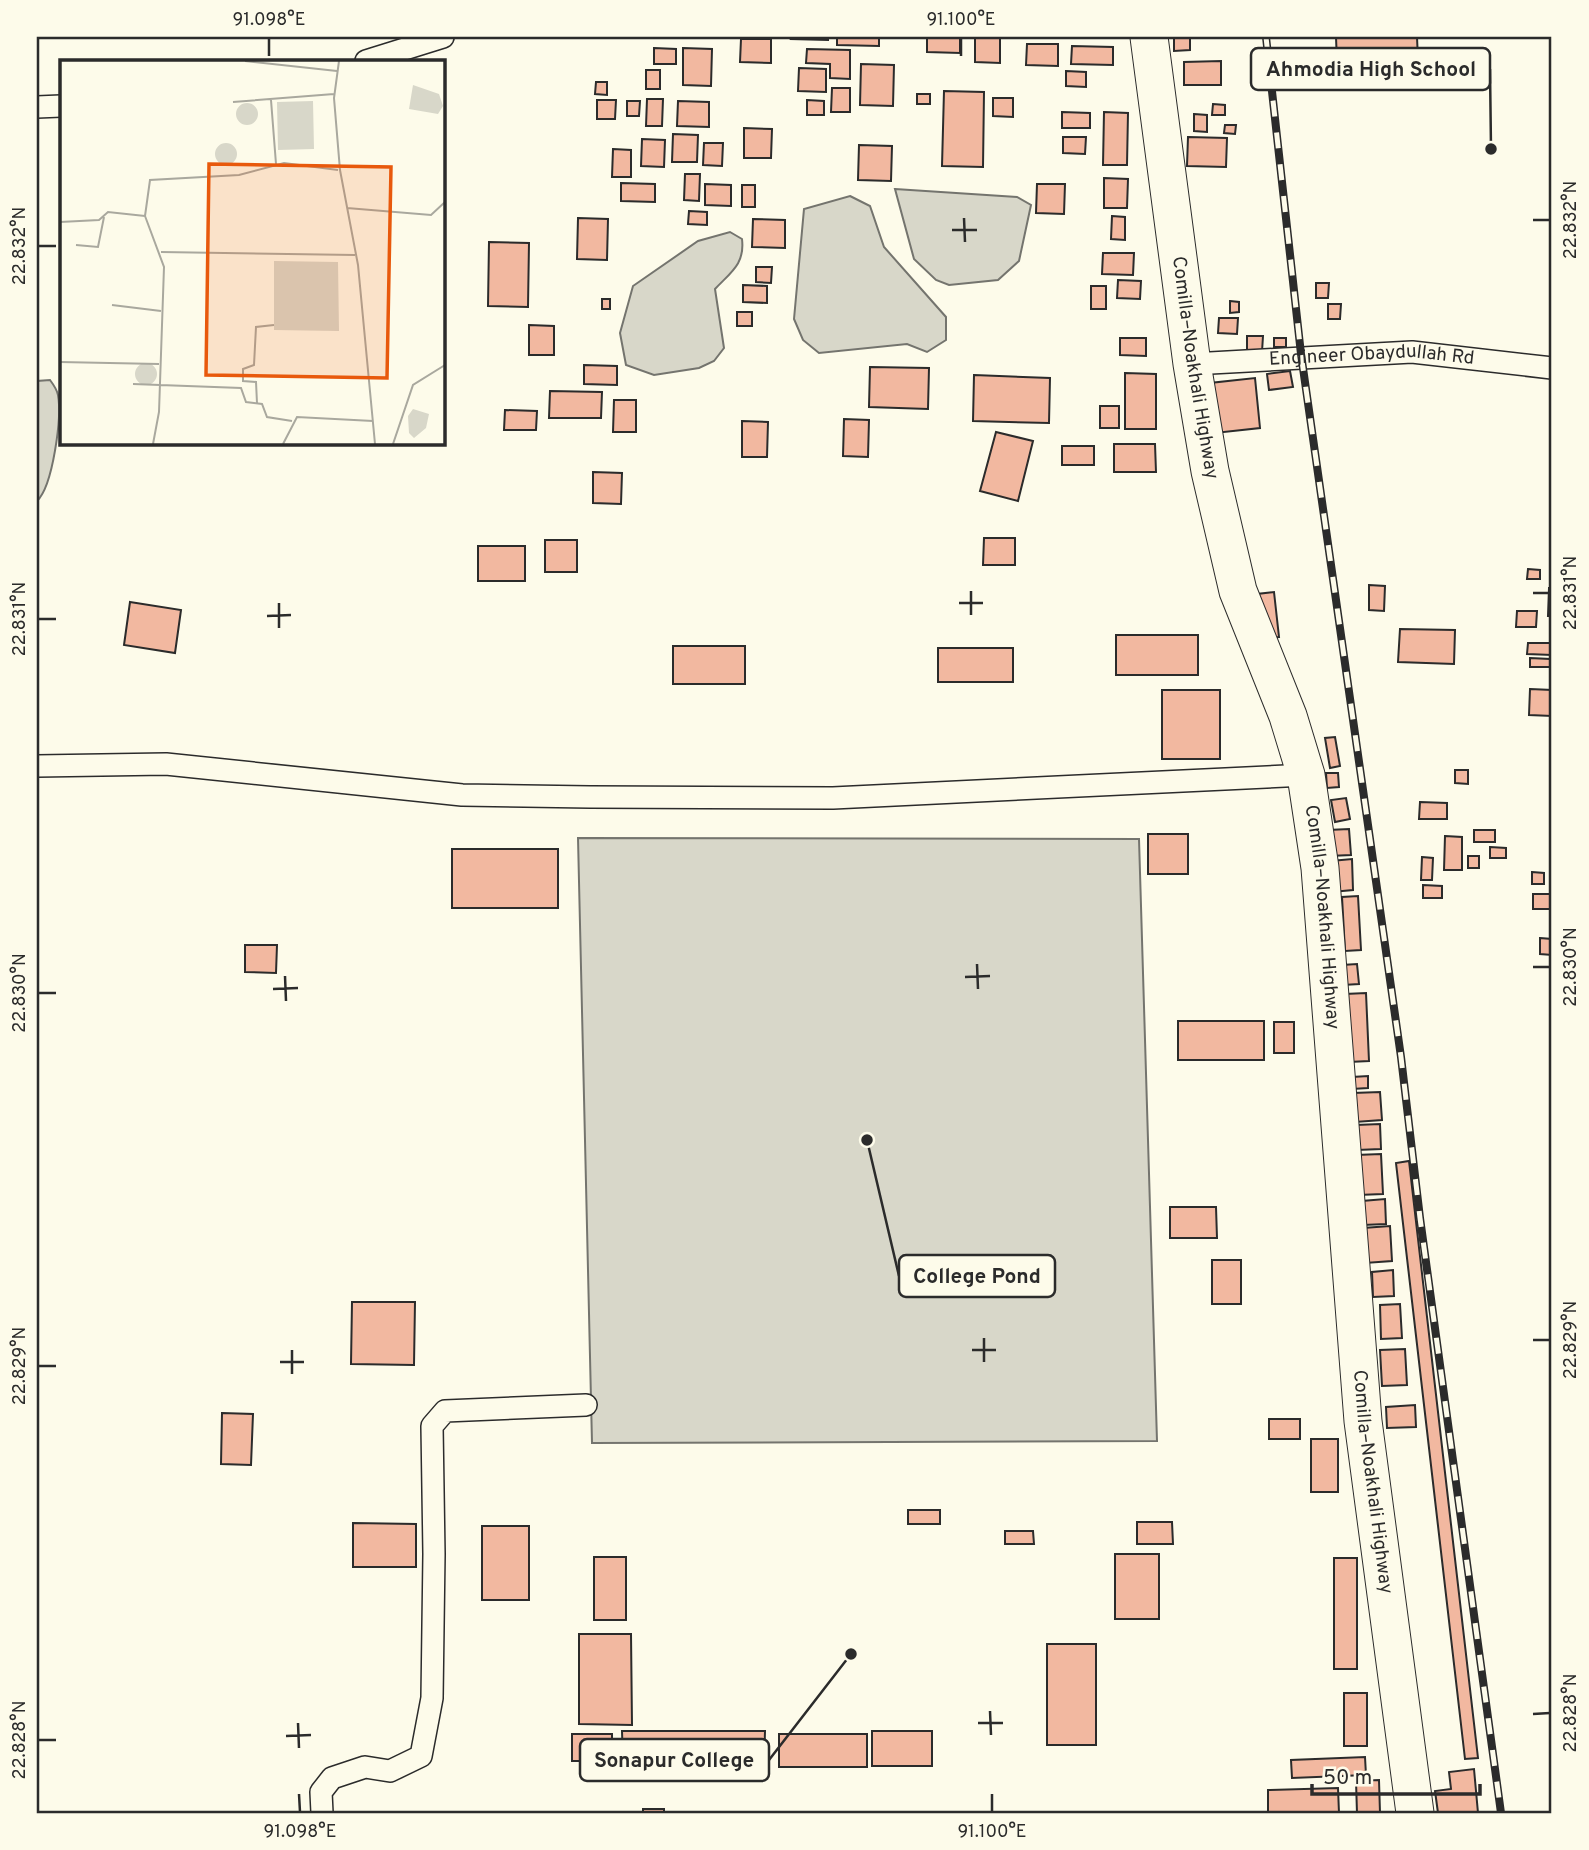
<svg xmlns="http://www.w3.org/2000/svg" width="1589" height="1850" font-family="Overpass,sans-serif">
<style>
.water{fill:#d8d7c9;stroke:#74746e;stroke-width:2}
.building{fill:#f2b8a0;stroke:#2b2b2b;stroke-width:2}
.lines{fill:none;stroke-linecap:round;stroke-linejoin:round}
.street-casing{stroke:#2b2b2b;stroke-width:24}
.highway-casing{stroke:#2b2b2b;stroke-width:39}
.street{stroke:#fdfbea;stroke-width:21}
.highway{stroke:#fdfbea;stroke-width:37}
.rail-casing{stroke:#2b2b2b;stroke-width:8}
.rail{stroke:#fdfbea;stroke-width:5;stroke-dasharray:16;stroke-linecap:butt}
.ticks{fill:none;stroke:#2b2b2b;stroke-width:2.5}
.labels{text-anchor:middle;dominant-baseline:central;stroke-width:5;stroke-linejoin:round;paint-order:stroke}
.street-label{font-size:19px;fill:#2b2b2b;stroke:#fdfbea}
.inset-road{fill:none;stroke:#a9a89e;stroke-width:2}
.view{fill:#e8590c;fill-opacity:0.15;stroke:#e8590c;stroke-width:3.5}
.inset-edge{fill:none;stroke:#2b2b2b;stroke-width:3.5}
.leader{fill:none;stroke:#2b2b2b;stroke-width:2.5}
.callout-dot{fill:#2b2b2b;stroke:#fdfbea;stroke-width:2.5}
.callout{fill:#fdfbea;stroke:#2b2b2b;stroke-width:2.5}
.callout-label{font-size:21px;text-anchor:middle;font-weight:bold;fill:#2b2b2b}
.neatline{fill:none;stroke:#2b2b2b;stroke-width:2.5}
.ticks-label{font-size:18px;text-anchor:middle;fill:#2b2b2b}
</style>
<rect width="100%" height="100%" fill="#fdfbea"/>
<!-- water -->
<g class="water">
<polygon points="895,189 1017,197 1031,205 1019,261 998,280 949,285 936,280 914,259"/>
<polygon points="850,196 870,206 884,247 946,317 946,340 927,352 907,344 819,353 803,340 794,319 804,209"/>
<path d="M730 232 742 239C745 264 731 272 715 289L724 348 714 361 699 368 654 375 626 365 620 333 633 286 698 241Z"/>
<path d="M50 380C53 384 57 390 58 395 62 417 53 486 37 501V381Z"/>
<polygon points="578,838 1139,839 1157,1441 592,1443"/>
</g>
<!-- building -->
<g class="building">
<polygon points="792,37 828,37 828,40 791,39"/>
<polygon points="837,37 879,37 879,46 837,45"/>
<polygon points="927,37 960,37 960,53 927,52"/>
<polygon points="975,37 1000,37 1000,63 975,62"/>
<polygon points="1174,37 1190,37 1190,50 1174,51"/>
<polygon points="1336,37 1417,37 1418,60 1337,63"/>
<polygon points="741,39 771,39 771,63 740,62"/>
<polygon points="1027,44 1058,44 1058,66 1026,65"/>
<polygon points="1072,46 1113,47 1113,65 1071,64"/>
<polygon points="654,48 676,49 676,64 654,64"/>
<polygon points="683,48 712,49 711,86 683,85"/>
<polygon points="807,49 850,50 850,79 830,78 830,64 806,63"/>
<polygon points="1221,61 1221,85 1184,85 1184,62"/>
<polygon points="861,64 894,65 893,106 860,105"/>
<polygon points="799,68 826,69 826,92 798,91"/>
<rect x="646" y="70" width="14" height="19"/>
<polygon points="1066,71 1086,72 1086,87 1066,86"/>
<polygon points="596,82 607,82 607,95 595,94"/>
<polygon points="832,88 850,88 850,112 831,112"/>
<polygon points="944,91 984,92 983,167 942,166"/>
<rect x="917" y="94" width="13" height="10"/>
<polygon points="993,98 1013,98 1013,117 993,116"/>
<polygon points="647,99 663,99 662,126 646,126"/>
<polygon points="597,100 616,100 615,119 597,119"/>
<polygon points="807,100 824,101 824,115 807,115"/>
<polygon points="627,101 640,101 639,116 627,116"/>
<polygon points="678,101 709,102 709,127 677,126"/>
<polygon points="1213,104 1225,105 1225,115 1212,115"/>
<polygon points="1062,112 1090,113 1090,128 1062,128"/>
<polygon points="1104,112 1128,113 1127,165 1103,165"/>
<polygon points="1194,114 1207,115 1207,132 1194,131"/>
<polygon points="1225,125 1236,125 1235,134 1224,133"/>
<polygon points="744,128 772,129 771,158 744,158"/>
<polygon points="673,134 698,135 697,162 672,162"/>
<polygon points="1063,137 1086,137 1085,154 1063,153"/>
<polygon points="1188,137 1227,138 1226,167 1187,166"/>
<polygon points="642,139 665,140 664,167 641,166"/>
<polygon points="704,143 723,143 722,166 703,165"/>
<polygon points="859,145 892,146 891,181 858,180"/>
<polygon points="613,149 631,150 631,177 612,177"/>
<polygon points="685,174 700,174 699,201 684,200"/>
<polygon points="1104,178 1128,179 1127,208 1104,208"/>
<polygon points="621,183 655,184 655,202 621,201"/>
<polygon points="705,184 731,185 731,206 705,205"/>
<polygon points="1037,184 1065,184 1064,214 1036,213"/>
<rect x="742" y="185" width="13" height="22"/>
<polygon points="689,211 707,212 707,225 688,224"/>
<polygon points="1112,216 1125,217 1125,240 1111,239"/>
<polygon points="578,218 608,219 607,260 577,259"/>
<polygon points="753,219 785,220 785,248 752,247"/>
<polygon points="489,242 529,243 528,307 488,306"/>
<polygon points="1103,253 1134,253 1133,275 1102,274"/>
<polygon points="756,267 772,267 771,283 756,282"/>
<polygon points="1118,280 1141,281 1140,299 1117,298"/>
<polygon points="1316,283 1329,283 1328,298 1316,298"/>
<polygon points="743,285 767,286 767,303 743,302"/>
<rect x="1091" y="286" width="15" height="23"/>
<rect x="602" y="299" width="8" height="10"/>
<polygon points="1230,301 1239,302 1239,312 1230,313"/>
<polygon points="1328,304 1341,304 1340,319 1328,319"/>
<rect x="737" y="312" width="15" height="14"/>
<polygon points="1219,318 1238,318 1237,334 1218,333"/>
<polygon points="529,325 554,326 554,355 529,355"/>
<polygon points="1247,336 1263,336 1262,352 1247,351"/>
<polygon points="1120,338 1146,338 1146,356 1120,355"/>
<rect x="1274" y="338" width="12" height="9"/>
<polygon points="584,365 617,366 617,385 584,384"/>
<polygon points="870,367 929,368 928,409 869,407"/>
<polygon points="1290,371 1293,387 1269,390 1267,374"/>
<polygon points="1125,373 1156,374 1156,429 1125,429"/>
<polygon points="974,375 1050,378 1049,423 973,421"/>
<polygon points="1255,378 1260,428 1215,433 1210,383"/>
<polygon points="550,391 602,392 601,418 549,418"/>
<polygon points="614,400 636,400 636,432 613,432"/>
<rect x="1100" y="406" width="19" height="22"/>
<polygon points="505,410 537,411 536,430 504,430"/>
<polygon points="844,419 869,420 868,457 843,456"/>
<polygon points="742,421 768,422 767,457 742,457"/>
<polygon points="996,432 1033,441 1018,501 980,491"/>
<polygon points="1114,444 1155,444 1156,472 1114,472"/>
<rect x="1062" y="446" width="32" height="19"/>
<polygon points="593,472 622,473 621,504 593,503"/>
<polygon points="984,538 1015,538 1015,565 983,565"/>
<rect x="545" y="540" width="32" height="32"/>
<rect x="478" y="546" width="47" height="35"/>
<polygon points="1528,569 1540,570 1540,579 1527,579"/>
<polygon points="1369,585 1385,586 1384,611 1369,610"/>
<polygon points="1549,588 1552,588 1552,616 1548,616"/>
<polygon points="1274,592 1279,637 1262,638 1257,594"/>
<polygon points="130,602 181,610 175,653 124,645"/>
<polygon points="1517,611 1537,611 1536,627 1516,627"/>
<polygon points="1400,629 1455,630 1454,664 1398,662"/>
<rect x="1116" y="635" width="82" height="40"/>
<polygon points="1528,643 1552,643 1552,655 1527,654"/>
<rect x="673" y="646" width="72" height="38"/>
<rect x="938" y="648" width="75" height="34"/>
<polygon points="1530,658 1550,659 1550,667 1530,667"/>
<polygon points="1530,689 1552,690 1552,716 1529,715"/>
<rect x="1162" y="690" width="58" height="69"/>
<polygon points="1335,737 1340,766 1330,768 1325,738"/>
<polygon points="1455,770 1468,770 1468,784 1455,783"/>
<polygon points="1326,773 1338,773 1339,787 1327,788"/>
<polygon points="1346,798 1350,819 1335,822 1331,800"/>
<polygon points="1420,802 1447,803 1447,819 1419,819"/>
<polygon points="1349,829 1351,855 1329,856 1328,830"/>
<rect x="1474" y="830" width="21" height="12"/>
<rect x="1148" y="834" width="40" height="40"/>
<polygon points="1445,836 1462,837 1462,870 1444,870"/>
<polygon points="1490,847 1506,848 1506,858 1490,858"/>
<rect x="452" y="849" width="106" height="59"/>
<rect x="1468" y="856" width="11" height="12"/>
<polygon points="1422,857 1433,858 1432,880 1421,880"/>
<polygon points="1352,859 1353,890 1332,892 1331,861"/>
<polygon points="1532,872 1544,873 1544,884 1532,884"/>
<polygon points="1423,885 1442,886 1442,898 1423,898"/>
<rect x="1533" y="894" width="19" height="15"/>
<polygon points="1358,896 1361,950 1345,951 1342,897"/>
<polygon points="1540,938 1552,939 1552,955 1540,954"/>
<polygon points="245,945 277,945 276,973 245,972"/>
<polygon points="1357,964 1359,984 1343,985 1342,965"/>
<polygon points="1366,993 1369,1061 1349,1062 1345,994"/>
<rect x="1178" y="1021" width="86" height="39"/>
<rect x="1274" y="1022" width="20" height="31"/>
<polygon points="1368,1076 1368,1088 1352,1089 1352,1077"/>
<polygon points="1380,1092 1382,1120 1355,1122 1353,1093"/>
<polygon points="1380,1124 1381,1149 1357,1150 1356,1125"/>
<polygon points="1381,1154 1383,1194 1358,1195 1356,1155"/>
<polygon points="1409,1161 1478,1758 1465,1759 1396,1163"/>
<polygon points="1385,1199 1386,1224 1363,1225 1362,1201"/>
<polygon points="1170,1207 1216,1207 1217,1238 1170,1238"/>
<polygon points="1390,1226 1392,1261 1365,1263 1363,1228"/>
<rect x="1212" y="1260" width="29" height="44"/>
<polygon points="1393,1270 1394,1296 1373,1297 1372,1272"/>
<polygon points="352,1302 415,1302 414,1365 351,1364"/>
<polygon points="1400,1304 1402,1338 1381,1339 1380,1305"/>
<polygon points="1405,1349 1407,1385 1382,1386 1380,1350"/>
<polygon points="1415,1405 1416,1427 1387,1428 1386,1407"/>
<polygon points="222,1413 253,1414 251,1465 221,1464"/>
<rect x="1269" y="1419" width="31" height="20"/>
<rect x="1311" y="1439" width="27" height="53"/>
<rect x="908" y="1510" width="32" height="14"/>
<polygon points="1137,1522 1172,1522 1173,1544 1137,1544"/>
<polygon points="353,1523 416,1524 416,1567 353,1567"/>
<rect x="482" y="1526" width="47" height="74"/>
<polygon points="1005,1531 1033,1531 1034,1544 1005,1544"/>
<rect x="1115" y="1554" width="44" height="65"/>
<rect x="594" y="1557" width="32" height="63"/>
<rect x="1334" y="1558" width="23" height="111"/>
<polygon points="579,1634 631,1634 632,1725 579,1724"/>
<rect x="1047" y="1644" width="49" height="101"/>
<rect x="1344" y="1693" width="23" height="53"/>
<polygon points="622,1731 765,1731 764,1765 623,1765"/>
<rect x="872" y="1731" width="60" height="35"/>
<rect x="572" y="1734" width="40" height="27"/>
<rect x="779" y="1734" width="88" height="33"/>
<polygon points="1365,1757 1366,1775 1292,1778 1291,1760"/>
<polygon points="1474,1769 1478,1813 1438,1813 1435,1791 1451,1789 1449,1772"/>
<polygon points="1379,1780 1380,1813 1357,1813 1356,1781"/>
<polygon points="1338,1788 1339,1813 1268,1813 1268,1790"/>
<rect x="643" y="1809" width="21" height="4"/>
</g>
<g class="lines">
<!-- street casing -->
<g class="street-casing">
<g id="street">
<polyline points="366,61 443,37"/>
<polyline points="37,107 61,106"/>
<path id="s1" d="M1192 364 1412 352 1552 368"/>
<polyline points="37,766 166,764 462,795 590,797 833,798 1306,775"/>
<polyline points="322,1813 321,1792 332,1778 365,1767 390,1771 421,1756 432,1698 434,1554 432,1426 445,1411 586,1405"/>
</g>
</g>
<!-- highway casing -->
<g class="highway-casing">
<g id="highway">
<path id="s2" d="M1149 37 1192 364 1210 471 1238 591 1288 716 1306 775 1320 868 1363 1421 1415 1813"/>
</g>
</g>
<!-- street -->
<use href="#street" class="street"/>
<!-- highway -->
<use href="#highway" class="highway"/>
<!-- rail casing -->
<g class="rail-casing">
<polyline id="rail" points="1266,37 1301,354 1401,1057 1420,1218 1501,1813"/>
</g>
<!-- rail -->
<use href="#rail" class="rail"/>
</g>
<!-- ticks -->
<path class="ticks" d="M269 38V56M961 38V56M964 218 965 242M1533 220H1550M952 230H977M38 246H56M971 591V615M1533 593H1550M279 603V628M959 603H983M267 616 291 615M38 619H56M977 964 978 989M1533 967H1550M285 976 286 1001M965 977 990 976M273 989 298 988M38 993H56M984 1338V1362M1533 1340H1550M292 1350V1374M972 1350H996M280 1362H304M38 1366H56M990 1711 991 1735M1533 1714 1550 1713M298 1723 299 1748M978 1723H1003M286 1736 311 1735M38 1740H56M299 1794 300 1812M992 1794V1812"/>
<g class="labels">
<!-- street labels -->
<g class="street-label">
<text stroke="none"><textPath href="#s1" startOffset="180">Engineer Obaydullah Rd</textPath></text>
<text stroke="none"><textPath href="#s2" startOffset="334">Comilla–Noakhali Highway</textPath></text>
<text stroke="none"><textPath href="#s2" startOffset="901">Comilla–Noakhali Highway</textPath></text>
<text stroke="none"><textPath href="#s2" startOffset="1468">Comilla–Noakhali Highway</textPath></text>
</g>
</g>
<!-- overview -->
<g transform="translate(60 60)">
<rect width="385" height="385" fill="#fdfbea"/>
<path d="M353 25 379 34 383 46 378 54 349 49ZM253 41 254 89 218 90 217 42ZM176 54a11 11 0 1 1 22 0a11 11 0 1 1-22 0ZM155 94a11 11 0 1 1 22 0a11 11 0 1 1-22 0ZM214 201 278 202 279 271 214 270ZM75 314a11 11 0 1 1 22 0a11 11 0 1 1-22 0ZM353 349 369 354 366 368 354 378 349 373 348 356Z" fill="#d8d7c9"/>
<path class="inset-road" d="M185 1 277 11M279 1 274 38 280 110 298 205 315 384M211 40 216 104M173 42 274 34M287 148 371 155 385 142M0 162 39 160 48 152 85 156M16 185 38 187 44 157M101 192 295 195M52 245 101 251M0 302 99 304M73 324 181 328 186 342 202 344 207 357 232 361M197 343 196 322 183 321V309L194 305 196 267 214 265M93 384 99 352 104 207 85 156 90 120 179 115 224 103 278 110M223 384 237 357 313 361M333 384 353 325 385 305"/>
<path class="view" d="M149 104 331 107 327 318 146 315Z"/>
<rect width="385" height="385" class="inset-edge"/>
</g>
<!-- callouts -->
<path class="leader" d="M1491 149L1490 69M867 1140L899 1276M851 1654L769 1760"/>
<g class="callout-dot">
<circle cx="1491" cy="149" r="7"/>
<circle cx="867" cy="1140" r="7"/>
<circle cx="851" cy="1654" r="7"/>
</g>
<g class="callout">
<rect x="1251" y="48" width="239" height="42" rx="7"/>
<rect x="899" y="1255" width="156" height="42" rx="7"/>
<rect x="580" y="1739" width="189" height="42" rx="7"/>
</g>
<g class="callout-label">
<text x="1371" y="76">Ahmodia High School</text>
<text x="977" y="1283">College Pond</text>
<text x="674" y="1767">Sonapur College</text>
</g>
<!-- border -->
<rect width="1589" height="1850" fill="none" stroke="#fdfbea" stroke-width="77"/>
<!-- scale -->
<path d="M1312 1784v10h168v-10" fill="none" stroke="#2b2b2b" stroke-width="3.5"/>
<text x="1323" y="1784" font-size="21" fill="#2b2b2b" stroke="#fdfbea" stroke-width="5" paint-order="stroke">50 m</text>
<rect x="38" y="38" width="1512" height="1774" class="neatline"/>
<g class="ticks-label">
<text x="269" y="25">91.098°E</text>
<text x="961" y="25">91.100°E</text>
<text transform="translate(1570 220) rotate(-90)" y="6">22.832°N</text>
<text transform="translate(19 246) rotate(-90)" y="6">22.832°N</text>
<text transform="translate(1570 593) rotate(-90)" y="6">22.831°N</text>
<text transform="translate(19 619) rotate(-90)" y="6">22.831°N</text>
<text transform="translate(1570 967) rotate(-90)" y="6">22.830°N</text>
<text transform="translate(19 993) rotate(-90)" y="6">22.830°N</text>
<text transform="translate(1570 1340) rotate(-90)" y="6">22.829°N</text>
<text transform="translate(19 1366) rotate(-90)" y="6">22.829°N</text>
<text transform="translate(1570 1713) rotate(-90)" y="6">22.828°N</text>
<text transform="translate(19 1740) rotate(-90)" y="6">22.828°N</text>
<text x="300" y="1837">91.098°E</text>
<text x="992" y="1837">91.100°E</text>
</g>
</svg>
